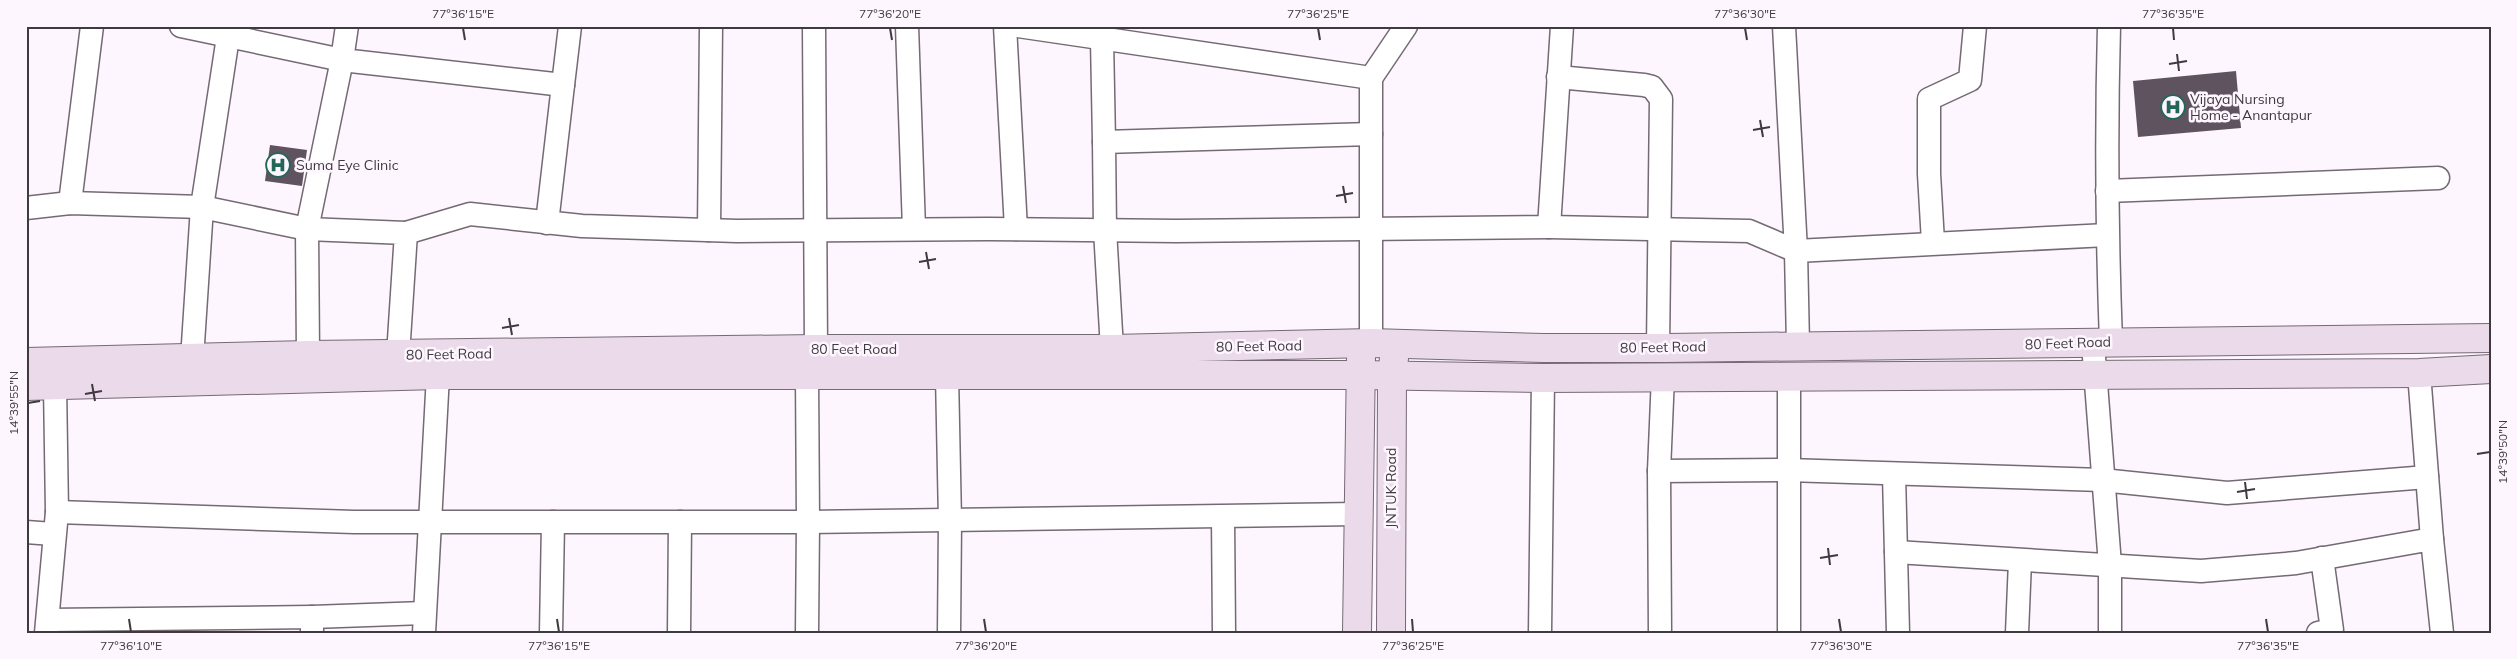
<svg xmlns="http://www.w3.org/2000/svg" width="2517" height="659" font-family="Mulish,sans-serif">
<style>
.building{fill:#5f535f}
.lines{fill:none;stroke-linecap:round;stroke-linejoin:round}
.street-casing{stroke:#756974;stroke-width:25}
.secondary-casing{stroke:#756974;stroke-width:30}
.street{stroke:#fff;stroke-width:22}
.secondary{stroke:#eadaea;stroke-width:28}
.ticks{fill:none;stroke:#3f3a3f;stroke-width:2}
.labels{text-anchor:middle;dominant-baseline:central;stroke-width:5;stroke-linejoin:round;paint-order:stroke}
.poi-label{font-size:14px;fill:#3f3a3f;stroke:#fef6fe;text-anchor:start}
.street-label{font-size:14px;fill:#3f3a3f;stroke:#fef6fe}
.neatline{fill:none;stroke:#3f3a3f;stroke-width:2}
.ticks-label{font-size:12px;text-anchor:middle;fill:#3f3a3f}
</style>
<rect width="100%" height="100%" fill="#fef6fe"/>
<!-- building -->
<g class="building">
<polygon points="2236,71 2241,128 2138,137 2133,81"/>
<polygon points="270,145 307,150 302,186 265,181"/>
</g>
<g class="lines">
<!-- street casing -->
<g class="street-casing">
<g id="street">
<polyline points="181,26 342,60 307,229 308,355"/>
<polyline points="347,26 342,60 563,85 547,223"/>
<polyline points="814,26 816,349 807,375 808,522 1357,514"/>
<polyline points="907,26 914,229"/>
<polyline points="1005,26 1016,229"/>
<polyline points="1018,26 1371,78"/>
<polyline points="1784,26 1796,251 1798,345"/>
<path d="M2109 26C2106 132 2107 236 2111 342"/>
<polyline points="1102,39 1104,142"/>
<polyline points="1558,77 1644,85 1652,87 1661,99 1658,348"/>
<polyline points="563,85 570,26"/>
<polyline points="2107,191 2438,178"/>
<polyline points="70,203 92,26"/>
<polyline points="26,208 70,203 202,207 307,229 406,233 398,355"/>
<polyline points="1549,227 1749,231 1796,251 2107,235"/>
<polyline points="709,230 711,26"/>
<polyline points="406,233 470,214 582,226 737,231 988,229 1176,231 1549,227 1562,26"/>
<polyline points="1933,242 1929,174 1929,99 1970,80 1975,26"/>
<polyline points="1371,343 1371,78 1406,26"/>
<polyline points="2093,344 2110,565 2110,633"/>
<polyline points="1112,349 1105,230 1104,142 1371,134"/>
<polyline points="192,359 202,207 228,37"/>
<polyline points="2419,373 2432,539"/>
<polyline points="947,375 950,521 949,633"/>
<polyline points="1659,471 1787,470 2102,480 2227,493 2427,477"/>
<polyline points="1894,475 1898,633"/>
<polyline points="57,512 354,522 808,522 807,633"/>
<polyline points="1223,517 1224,633"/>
<polyline points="26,532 53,534"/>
<polyline points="1896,552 2201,571 2296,563 2432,539 2442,633"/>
<polyline points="312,617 424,613"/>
<polyline points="48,620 312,617 312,633"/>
<polyline points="46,633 57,512 55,385"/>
<polyline points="424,633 438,375"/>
<polyline points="551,633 553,522"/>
<polyline points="679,633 680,522"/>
<polyline points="1540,633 1543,378"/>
<polyline points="1660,633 1659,471 1663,376"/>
<polyline points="1789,633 1789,376"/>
<polyline points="2017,633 2020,561"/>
<polyline points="2318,633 2332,630 2322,558"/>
</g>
</g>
<!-- secondary casing -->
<g class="secondary-casing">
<g id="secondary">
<polyline points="26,362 308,355 816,349 1112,349 1371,343 1544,348 1665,348 2491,338"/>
<polyline points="26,386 438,375 1360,375 1543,378 2419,373 2491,369"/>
<polyline points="1357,633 1361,357"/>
<polyline points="1391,633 1392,376 1394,358"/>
</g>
</g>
<!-- street -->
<use href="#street" class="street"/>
<!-- secondary -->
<use href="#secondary" class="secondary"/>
</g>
<!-- ticks -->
<path class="ticks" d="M463 28 465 40M890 28 892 40M1318 28 1320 40M1745 28 1747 40M2173 28 2174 40M2177 54 2179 71M2169 64 2187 61M1760 120 1763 137M1753 130 1770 127M1343 186 1346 203M1336 196 1353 193M926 252 929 269M919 262 936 259M509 318 512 335M502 328 519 325M92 384 95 401M85 394 102 391M28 403 40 401M2477 454 2490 452M2245 482 2247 499M2237 492 2255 489M1828 548 1830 565M1820 558 1838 555M129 619 131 632M557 619 559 632M984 619 986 632M1412 619 1413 632M1839 619 1841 632M2266 619 2268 632"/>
<!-- icons -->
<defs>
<g id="hospital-ring" transform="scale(1.25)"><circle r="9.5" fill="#fef6fe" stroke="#226658" stroke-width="1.5"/><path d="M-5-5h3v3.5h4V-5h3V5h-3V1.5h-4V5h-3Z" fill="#226658"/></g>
</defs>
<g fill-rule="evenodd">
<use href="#hospital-ring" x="2173" y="107"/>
<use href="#hospital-ring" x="278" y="165"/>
</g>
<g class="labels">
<!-- poi labels -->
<g class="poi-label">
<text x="2190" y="99">Vijaya Nursing<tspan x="2190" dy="16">Home - Anantapur</tspan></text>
<text x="296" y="165">Suma Eye Clinic</text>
</g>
<!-- street labels -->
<g class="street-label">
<text transform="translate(2068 343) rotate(-2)">80 Feet Road</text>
<text transform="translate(1259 346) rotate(-1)">80 Feet Road</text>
<text transform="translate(1663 347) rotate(-1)">80 Feet Road</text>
<text x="854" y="349">80 Feet Road</text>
<text transform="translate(449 354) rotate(-1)">80 Feet Road</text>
<text transform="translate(1391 488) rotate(-90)">JNTUK Road</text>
</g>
</g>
<!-- border -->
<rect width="2517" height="659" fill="none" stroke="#fef6fe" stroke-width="55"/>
<rect x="28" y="28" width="2462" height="604" class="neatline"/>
<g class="ticks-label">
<text x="463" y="18">77°36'15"E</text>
<text x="890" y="18">77°36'20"E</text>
<text x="1318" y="18">77°36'25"E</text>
<text x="1745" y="18">77°36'30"E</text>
<text x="2173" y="18">77°36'35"E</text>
<text transform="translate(14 403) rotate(-90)" y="4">14°39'55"N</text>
<text transform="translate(2503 452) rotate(-90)" y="4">14°39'50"N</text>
<text x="131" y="650">77°36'10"E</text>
<text x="559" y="650">77°36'15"E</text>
<text x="986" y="650">77°36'20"E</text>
<text x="1413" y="650">77°36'25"E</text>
<text x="1841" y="650">77°36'30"E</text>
<text x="2268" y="650">77°36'35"E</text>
</g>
</svg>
